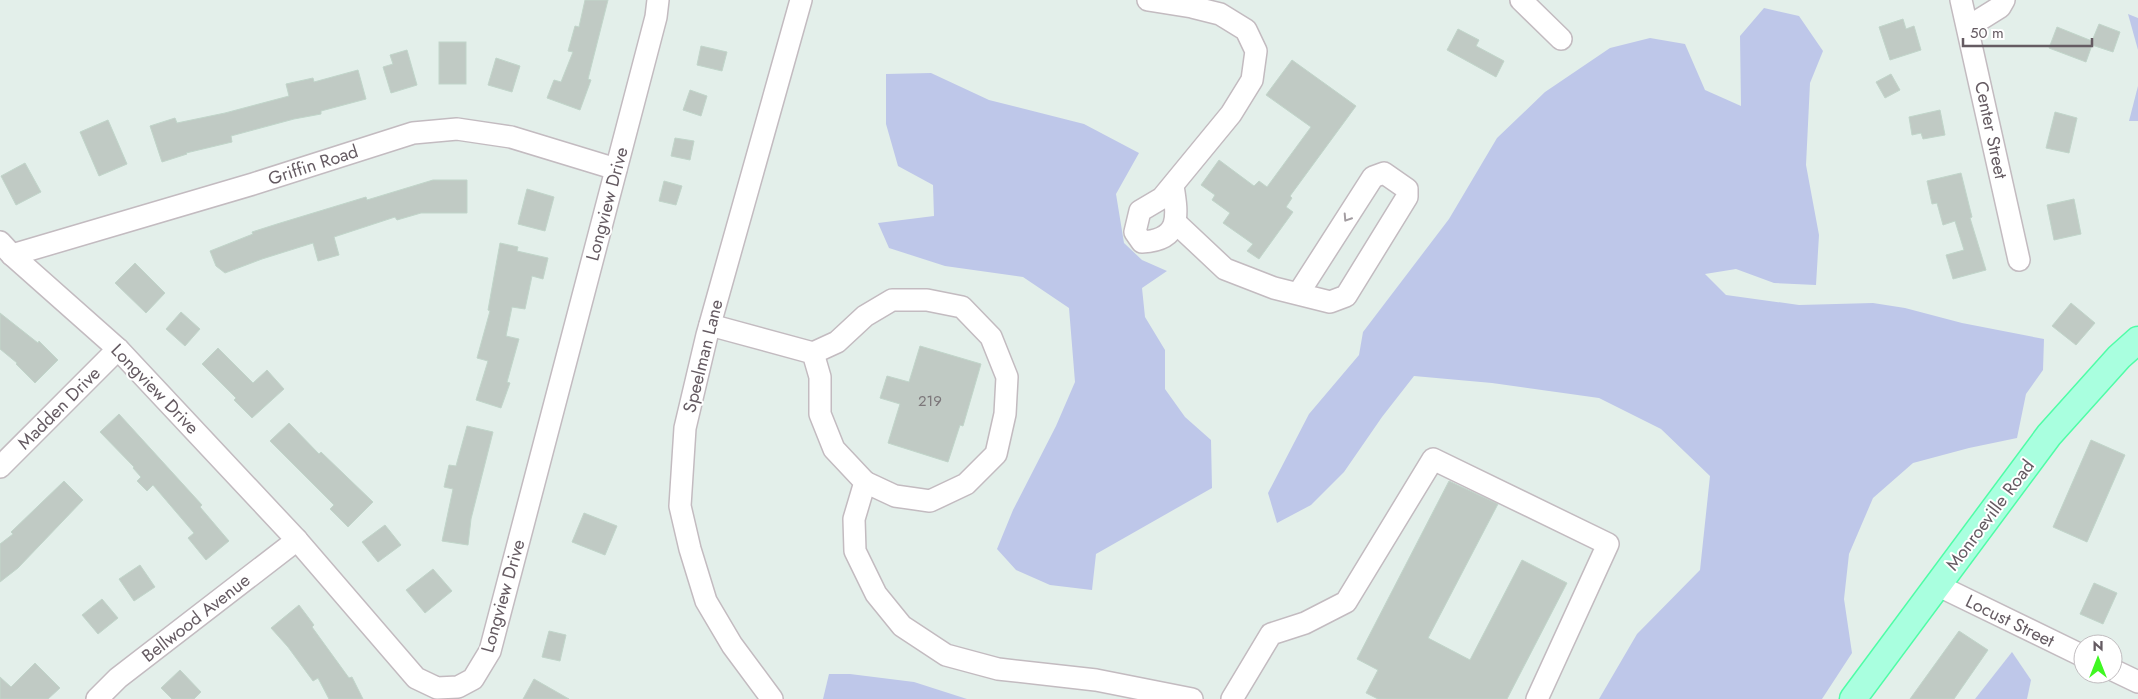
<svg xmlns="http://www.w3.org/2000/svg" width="2138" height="699" font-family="Jost,sans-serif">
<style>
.green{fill:#bec7e9}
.building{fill:#c0cac4;stroke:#c1d5ca}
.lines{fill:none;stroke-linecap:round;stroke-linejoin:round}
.minor-casing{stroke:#c3bbc0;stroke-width:24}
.major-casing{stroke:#4ffda7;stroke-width:29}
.minor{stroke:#fff;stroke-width:21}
.major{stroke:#a9ffdf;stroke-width:26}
.oneway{stroke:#a39da1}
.labels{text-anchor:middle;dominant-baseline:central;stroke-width:4;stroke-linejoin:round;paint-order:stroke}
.number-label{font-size:15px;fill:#7c777a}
.street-label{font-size:18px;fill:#655b62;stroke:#fff}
</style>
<rect width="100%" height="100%" fill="#e3efea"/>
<!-- green -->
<g class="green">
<polygon points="1764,8 1799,16 1823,51 1810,83 1806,165 1819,235 1816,285 1774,283 1736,269 1705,274 1726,295 1799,305 1873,303 1905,308 1962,323 2044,339 2043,370 2026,394 2017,438 1969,448 1913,463 1873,498 1849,554 1844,599 1852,653 1822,699 1599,699 1637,634 1700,570 1710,476 1661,429 1599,398 1492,383 1414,376 1382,417 1344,472 1311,505 1277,523 1268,493 1309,414 1359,355 1363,332 1449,219 1497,138 1545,92 1610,48 1650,38 1685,44 1705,90 1741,106 1740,36"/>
<polygon points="2128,14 2138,18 2138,50"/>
<polygon points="931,73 989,100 1084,124 1139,153 1116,194 1124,243 1142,260 1167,271 1142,288 1145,317 1165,350 1165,389 1185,417 1211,440 1212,488 1096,554 1092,590 1050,585 1016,570 997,549 1013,510 1056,426 1075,382 1069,308 1023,277 945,266 889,248 878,223 934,216 933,185 898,166 886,124 886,74"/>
<polygon points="2138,86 2138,121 2129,121"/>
<polygon points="2012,652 2031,680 2027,699 1975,699"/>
<polygon points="829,674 850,674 914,682 967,699 823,699"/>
</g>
<!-- building -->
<g class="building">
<polygon points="585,0 608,0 588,79 591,80 580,110 547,98 554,80 561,82 573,52 568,51 575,26 579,27"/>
<polygon points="1903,19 1906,29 1914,26 1921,50 1890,60 1879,27"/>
<polygon points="2099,24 2120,32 2113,52 2092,45 2086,62 2049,48 2057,27 2092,41"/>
<polygon points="1458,29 1479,40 1476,46 1504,61 1496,77 1447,50"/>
<rect x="439" y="42" width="27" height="42"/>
<polygon points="701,46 727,52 722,71 697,65"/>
<polygon points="407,50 417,85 391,93 383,67 393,64 390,55"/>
<polygon points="496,58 520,66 512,92 488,85"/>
<polygon points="1292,60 1356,106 1290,196 1292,198 1286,207 1293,212 1259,259 1247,251 1253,244 1223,223 1230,213 1212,200 1215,195 1201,185 1219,160 1254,186 1259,181 1267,187 1311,127 1266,95"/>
<polygon points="358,70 366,99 321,111 321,114 294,119 231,136 232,142 186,153 187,154 162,162 150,126 175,118 177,123 225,113 289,96 286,84 313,78 314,82"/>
<polygon points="1891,74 1900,90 1885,98 1876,82"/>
<polygon points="690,90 707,96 701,116 683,110"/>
<polygon points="1940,110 1945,135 1923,139 1921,133 1912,135 1909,117"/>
<polygon points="2055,112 2077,118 2069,153 2046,148"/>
<polygon points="108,120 127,164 99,176 80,132"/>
<polygon points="675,138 694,141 690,160 671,156"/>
<polygon points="25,163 41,192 16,205 1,176"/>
<polygon points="1961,173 1972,217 1970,218 1986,270 1953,279 1946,255 1964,250 1955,221 1943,225 1937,203 1932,204 1927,181"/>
<polygon points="433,180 467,180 467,213 421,213 397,220 395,217 334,237 339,255 318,261 313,243 262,259 225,273 216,266 210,251 253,234 252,232 277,224 366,197 367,200"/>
<polygon points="664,181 682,186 676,205 659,201"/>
<polygon points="527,189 554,197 545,231 518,224"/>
<polygon points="2074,199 2081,234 2054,240 2047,205"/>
<polygon points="500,243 518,247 517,251 548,258 543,279 532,276 525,309 512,307 506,336 519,339 507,382 510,383 501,408 476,400 488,361 477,358 490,311 488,310"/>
<polygon points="135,263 165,293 146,313 115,283"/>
<polygon points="2071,303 2095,323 2076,345 2052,326"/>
<polygon points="181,312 200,329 185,346 166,329"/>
<polygon points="0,313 38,343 39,341 58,360 35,383 16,364 17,363 0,349"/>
<polygon points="920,346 981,364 963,426 960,425 948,462 888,443 900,404 880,398 887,376 909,382"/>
<polygon points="218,348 253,383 267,370 284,389 252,418 234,400 236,398 202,364"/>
<polygon points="119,414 202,505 200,507 229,541 206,560 188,538 194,533 153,485 147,491 137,481 141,477 133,468 134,467 100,432"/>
<polygon points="289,423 319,454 321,452 373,502 348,527 330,509 334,505 270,441"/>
<polygon points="467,426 493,432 471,519 468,545 442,541 453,489 444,487 449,465 456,466"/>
<polygon points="2091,440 2125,455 2087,542 2053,527"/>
<polygon points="64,481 83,500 18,568 0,582 0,544 13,534 11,532"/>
<polygon points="1449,481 1498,504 1428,638 1470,660 1522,560 1567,583 1507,699 1378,699 1366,693 1378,670 1357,659"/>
<polygon points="584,513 617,526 605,555 572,542"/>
<polygon points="385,525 401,545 378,562 362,542"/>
<polygon points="140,565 155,587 134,601 119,579"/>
<polygon points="433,569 452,591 425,613 406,590"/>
<polygon points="2094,583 2117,593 2103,624 2080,614"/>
<polygon points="102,599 118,618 98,634 82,615"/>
<polygon points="299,605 314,625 312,627 349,678 352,677 363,699 329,699 318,678 313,681 288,647 271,628"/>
<polygon points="549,631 566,635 560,661 542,657"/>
<polygon points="1959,631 1988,650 1954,699 1910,699"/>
<polygon points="35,663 60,688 48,699 0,699 0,677 11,687"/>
<polygon points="180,670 201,692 194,699 172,699 161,688"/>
<polygon points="534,679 569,699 523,699"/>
</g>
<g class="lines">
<!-- minor casing -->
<g class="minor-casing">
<g id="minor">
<path d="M1148 0 1192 7 1220 14 1246 30 1256 51 1252 80 1231 114 1162 198 1140 211 1135 232 1142 242C1181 240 1178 216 1173 186"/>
<polyline points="1521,0 1561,39"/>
<polyline points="1961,0 2019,260"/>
<polyline points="1968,27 2000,7 2004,0"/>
<polyline points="1176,223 1225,269 1274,288 1330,302 1346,296 1407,197 1407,189 1384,173 1373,177 1298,294"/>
<polyline points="0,242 12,255 118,349 297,540 416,678 437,688 458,687 473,679 490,651 656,17 658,0"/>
<polyline points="12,255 253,184 413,133 457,129 511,137 616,169"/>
<polyline points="710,325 813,353 820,377 820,414 834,449 865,482 854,519 855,551 876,594 902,626 946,655 998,669 1096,680 1192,699"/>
<polyline points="813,353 837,342 865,316 892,300 927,300 962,307 991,337 1007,377 1005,414 996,454 966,484 930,501 895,496 865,482"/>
<polyline points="0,467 118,349"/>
<polyline points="1937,585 2083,656"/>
<polyline points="2113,670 2138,682"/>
<polyline points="97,699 118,678 297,540"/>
<polyline points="772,699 732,645 706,601 690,549 680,506 685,428 707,335 801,0"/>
<polyline points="1232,699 1271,634 1305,623 1346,602 1433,459 1608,544 1537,699"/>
</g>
</g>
<!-- major casing -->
<g class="major-casing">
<polyline id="major" points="1853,699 2049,435 2119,357 2138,340"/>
</g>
<!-- minor -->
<use href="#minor" class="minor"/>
<!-- major -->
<use href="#major" class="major"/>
</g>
<!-- one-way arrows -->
<defs><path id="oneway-chevron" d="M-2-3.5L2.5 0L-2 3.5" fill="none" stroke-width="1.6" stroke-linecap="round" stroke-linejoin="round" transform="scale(1.25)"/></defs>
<use class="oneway" href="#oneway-chevron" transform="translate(1347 218) rotate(123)"/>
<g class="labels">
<!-- number labels -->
<g class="number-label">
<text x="930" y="401">219</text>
</g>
<!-- street labels -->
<g class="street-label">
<text transform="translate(1991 130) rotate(78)">Center Street</text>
<text transform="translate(313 165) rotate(-18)">Griffin Road</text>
<text transform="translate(607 204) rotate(-75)">Longview Drive</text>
<text transform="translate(703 356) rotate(-76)">Speelman Lane</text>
<text transform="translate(155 389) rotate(46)">Longview Drive</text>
<text transform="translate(59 408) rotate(-45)">Madden Drive</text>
<text transform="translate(1990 515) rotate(-53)">Monroeville Road</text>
<text transform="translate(503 596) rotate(-74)">Longview Drive</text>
<text transform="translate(196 618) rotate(-38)">Bellwood Avenue</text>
<text transform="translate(2010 621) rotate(26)">Locust Street</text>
</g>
</g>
<!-- north arrow -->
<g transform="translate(2098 659)"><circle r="24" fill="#ffffff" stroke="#c1bdc0"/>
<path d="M0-4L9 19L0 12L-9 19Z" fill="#3ff722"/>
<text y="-8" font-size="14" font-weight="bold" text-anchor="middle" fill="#655b62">N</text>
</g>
<!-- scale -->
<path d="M1963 38v8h129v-8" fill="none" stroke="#655b62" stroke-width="2.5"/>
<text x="1970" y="38" font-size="15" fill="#655b62" stroke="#ffffff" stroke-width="4" paint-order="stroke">50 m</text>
</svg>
